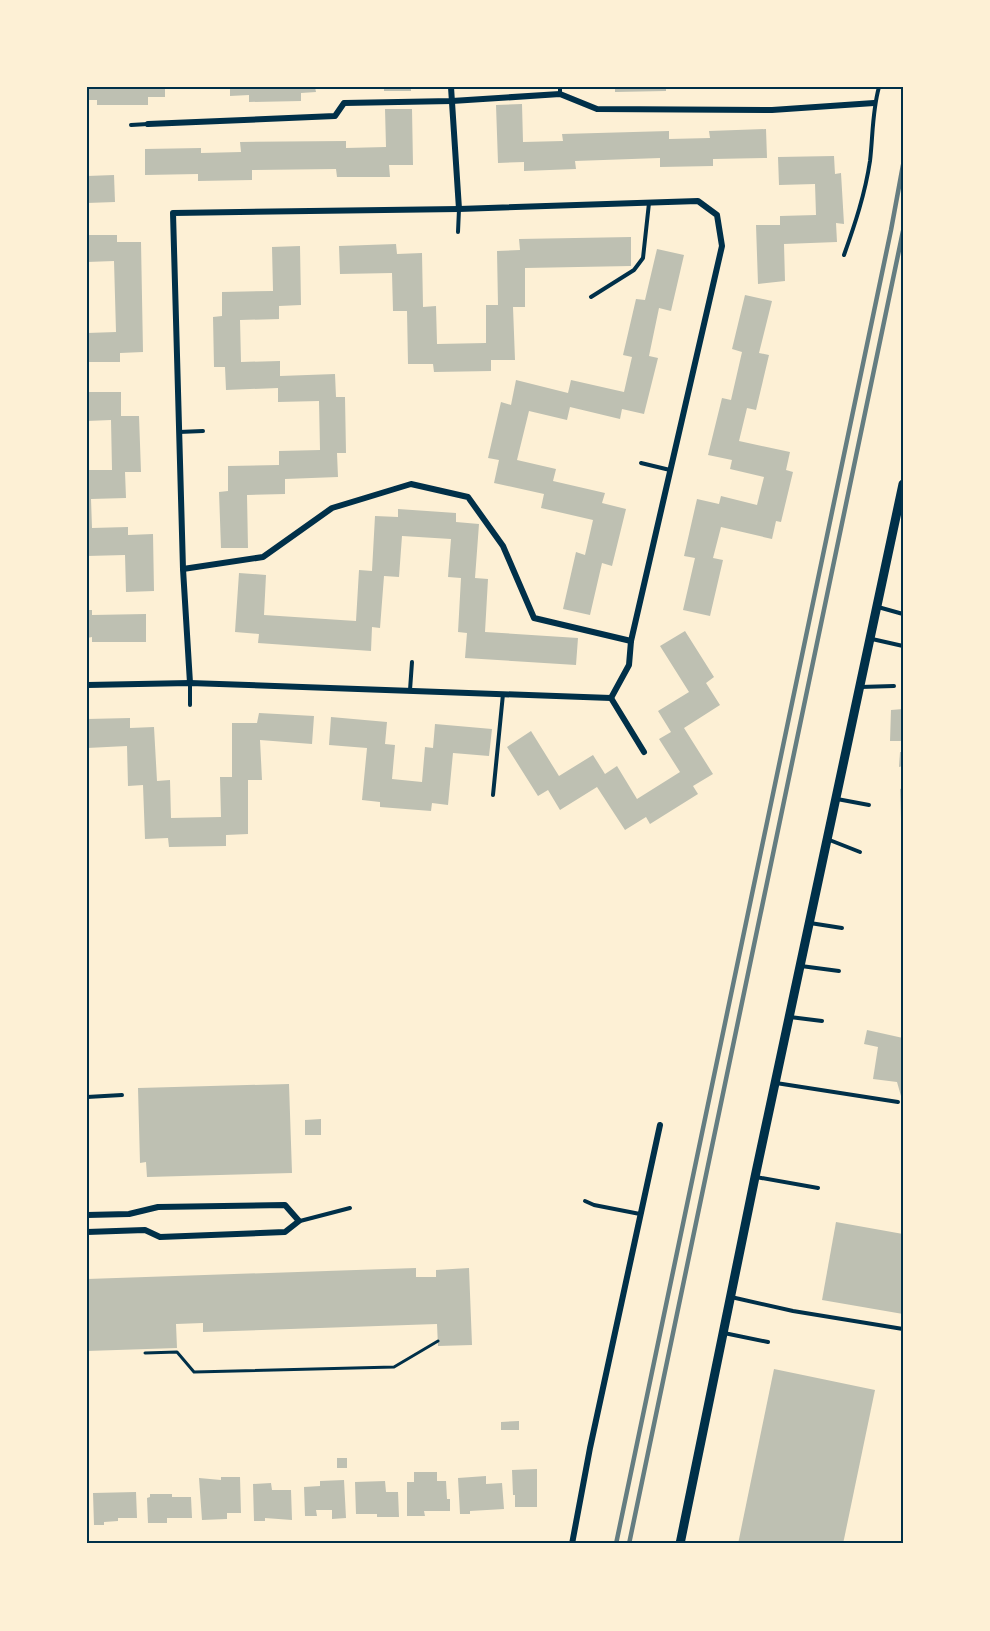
<svg xmlns="http://www.w3.org/2000/svg" width="990" height="1631" font-family="'Golos Text',sans-serif">
<style>
.building{fill:#bec0b2}
.lines{fill:none;stroke-linecap:round;stroke-linejoin:round}
.path{stroke:#003049;stroke-width:3}
.service{stroke:#003049;stroke-width:4}
.minor{stroke:#003049;stroke-width:6}
.tertiary{stroke:#003049;stroke-width:9}
.rail{stroke:#657d81;stroke-width:4.5}
.neatline{fill:none;stroke:#003049;stroke-width:2}
</style>
<rect width="100%" height="100%" fill="#fdf0d5"/>
<!-- building -->
<g class="building">
<polygon points="87,87 165,87 165,97 148,97 148,105 97,105 97,100 87,100"/>
<polygon points="230,87 315,87 316,92 301,93 301,101 249,102 249,95 230,96"/>
<rect x="384" y="87" width="27" height="4"/>
<polygon points="615,87 666,87 666,91 615,92"/>
<polygon points="522,104 523,142 563,141 562,134 669,131 669,139 710,138 709,131 766,129 767,158 713,159 713,166 660,167 660,158 575,161 576,169 524,171 524,162 498,163 496,105"/>
<polygon points="385,109 412,109 413,165 389,165 390,177 337,177 336,169 252,170 252,180 198,181 198,174 145,175 145,149 201,148 201,153 241,152 240,142 346,141 346,148 386,147"/>
<polygon points="834,156 835,174 841,173 844,224 836,223 837,242 784,244 785,281 758,284 756,225 780,225 780,216 816,215 815,184 779,185 778,157"/>
<polygon points="114,175 115,202 87,203 87,176"/>
<polygon points="87,235 117,235 117,242 141,242 143,352 120,353 120,362 87,362 87,333 116,332 114,261 87,262"/>
<polygon points="631,237 631,266 525,268 525,307 513,307 515,360 491,360 491,371 434,372 433,364 408,364 407,311 393,311 392,273 340,274 339,246 396,244 397,254 422,253 423,307 436,306 437,344 486,343 486,305 498,305 497,251 520,250 519,239"/>
<polygon points="300,246 301,305 279,306 279,319 240,320 241,362 280,361 280,376 335,374 336,397 345,397 346,453 337,453 338,477 285,479 285,494 247,495 248,548 221,548 219,492 228,491 228,466 279,465 279,451 320,450 319,401 278,402 278,388 226,390 225,367 214,367 213,317 222,316 222,292 273,291 272,247"/>
<polygon points="657,249 684,255 671,311 659,308 649,356 658,358 644,414 622,409 620,419 570,407 567,420 529,411 517,460 556,469 553,481 605,493 602,503 626,509 612,566 602,563 590,615 563,609 576,552 585,555 593,520 541,508 544,494 494,483 499,460 488,458 501,402 511,405 516,380 568,393 571,380 624,392 632,357 623,355 636,299 645,300"/>
<polygon points="745,295 772,301 759,353 769,355 756,410 747,408 739,441 790,452 786,470 793,472 781,522 776,521 772,539 721,527 713,558 723,560 710,616 683,610 695,558 684,556 697,499 719,504 721,496 757,505 764,477 730,469 732,460 708,455 722,398 731,400 742,352 732,349"/>
<polygon points="87,392 121,392 121,416 139,416 141,472 125,472 126,498 91,499 92,528 128,527 128,535 153,534 154,591 126,592 125,555 87,556 87,470 112,470 111,420 87,421"/>
<polygon points="398,509 456,513 456,522 479,524 475,578 488,579 485,632 578,638 576,665 465,658 467,633 458,632 461,578 448,577 451,539 402,536 399,577 384,576 380,628 372,627 371,651 258,643 259,634 235,632 239,573 266,575 264,615 356,621 359,570 372,571 375,516 398,517"/>
<polygon points="87,610 92,610 92,615 146,614 146,642 92,642 92,637 87,638"/>
<polygon points="685,631 714,677 706,683 720,705 684,728 713,774 693,786 698,794 650,824 646,817 625,830 597,787 560,810 548,790 538,796 507,747 531,731 559,776 593,755 605,774 617,766 637,799 680,772 659,739 671,732 658,711 689,692 660,646"/>
<polygon points="903,709 903,741 890,741 891,710"/>
<polygon points="259,713 314,716 312,744 260,740 262,780 248,780 248,834 226,835 226,846 169,847 168,838 145,839 143,785 128,786 127,746 87,748 87,719 130,718 130,728 154,727 157,781 170,780 171,818 221,817 220,777 232,777 232,723 257,723"/>
<polygon points="331,717 387,722 385,744 395,745 392,779 422,782 425,747 433,748 435,724 492,729 489,756 453,753 448,805 432,803 431,811 380,807 380,802 362,800 367,748 329,745"/>
<polygon points="900,752 903,752 903,766 899,767"/>
<polygon points="903,788 903,818 901,818 900,789"/>
<polygon points="867,1030 903,1038 903,1095 901,1096 897,1082 873,1079 878,1047 864,1044"/>
<polygon points="289,1084 292,1173 147,1177 146,1162 140,1163 138,1088"/>
<polygon points="321,1119 321,1135 305,1135 305,1120"/>
<polygon points="836,1222 903,1234 903,1314 822,1300"/>
<polygon points="416,1268 416,1277 436,1277 436,1270 469,1268 472,1345 438,1346 437,1324 203,1332 203,1323 176,1324 177,1348 87,1351 87,1279"/>
<polygon points="774,1369 875,1390 843,1544 738,1544"/>
<polygon points="519,1421 519,1430 501,1430 501,1422"/>
<rect x="337" y="1458" width="10" height="10"/>
<polygon points="537,1469 537,1507 515,1507 515,1495 513,1495 512,1470"/>
<polygon points="414,1472 437,1472 437,1481 446,1481 447,1499 450,1499 450,1511 424,1511 425,1516 407,1516 407,1482 414,1482"/>
<polygon points="486,1476 486,1484 502,1483 504,1509 470,1511 470,1514 460,1514 458,1478"/>
<polygon points="221,1477 240,1477 241,1513 227,1513 227,1519 202,1520 199,1478 221,1480"/>
<polygon points="344,1480 346,1518 332,1519 332,1510 316,1510 317,1516 305,1516 304,1487 320,1486 320,1481"/>
<polygon points="385,1481 386,1492 398,1492 399,1517 377,1517 377,1514 356,1514 355,1482"/>
<polygon points="271,1483 272,1490 291,1490 292,1520 265,1518 265,1521 254,1521 253,1484"/>
<polygon points="136,1492 137,1518 118,1518 118,1521 104,1522 104,1525 94,1525 93,1493"/>
<polygon points="150,1494 172,1494 172,1497 191,1497 192,1518 167,1518 167,1523 148,1523 147,1498 150,1497"/>
</g>
<g class="lines">
<!-- path -->
<polyline class="path" points="145,1353 177,1352 194,1372 394,1367 438,1341"/>
<!-- service -->
<g class="service">
<polyline points="560,87 560,94"/>
<polyline points="131,125 148,124"/>
<polyline points="458,232 459,209"/>
<path d="M844 255C855 224 865 194 870 161 873 136 872 112 879 87"/>
<polyline points="591,297 634,270 643,258 649,203"/>
<polyline points="179,432 203,431"/>
<polyline points="641,463 670,470"/>
<polyline points="878,607 903,614"/>
<polyline points="872,639 903,646"/>
<polyline points="190,683 190,705"/>
<polyline points="860,687 894,686"/>
<polyline points="410,690 412,662"/>
<polyline points="493,795 503,694"/>
<polyline points="837,799 869,805"/>
<polyline points="827,839 860,852"/>
<polyline points="810,923 842,928"/>
<polyline points="801,966 839,971"/>
<polyline points="790,1017 822,1021"/>
<polyline points="776,1083 898,1102"/>
<polyline points="87,1097 122,1095"/>
<polyline points="756,1177 818,1188"/>
<polyline points="585,1201 594,1205 640,1214"/>
<polyline points="300,1221 350,1208"/>
<polyline points="731,1297 793,1311 903,1329"/>
<polyline points="724,1333 768,1342"/>
</g>
<!-- minor -->
<g class="minor">
<polyline points="451,87 459,209"/>
<polyline points="148,124 335,116 344,103 452,101 560,94 597,109 772,110 874,103"/>
<polyline points="183,569 263,557 332,508 411,484 468,497 503,546 534,618 631,641"/>
<polyline points="190,683 183,569 173,213 459,209 698,201 717,215 722,246 631,641 629,665 611,698"/>
<polyline points="87,685 190,683 611,698"/>
<polyline points="611,698 644,752"/>
<polyline points="87,1215 129,1214 158,1207 285,1205 299,1221 285,1232 160,1237 145,1230 87,1232"/>
<polyline points="572,1544 590,1448 660,1125"/>
</g>
<!-- tertiary -->
<polyline class="tertiary" points="680,1544 755,1177 903,484"/>
<!-- rail -->
<g class="rail">
<polyline points="616,1544 891,230 903,165"/>
<polyline points="629,1544 903,231"/>
</g>
</g>
<!-- border -->
<rect width="990" height="1631" fill="none" stroke="#fdf0d5" stroke-width="177"/>
<rect x="88" y="88" width="814" height="1454" class="neatline"/>
</svg>
